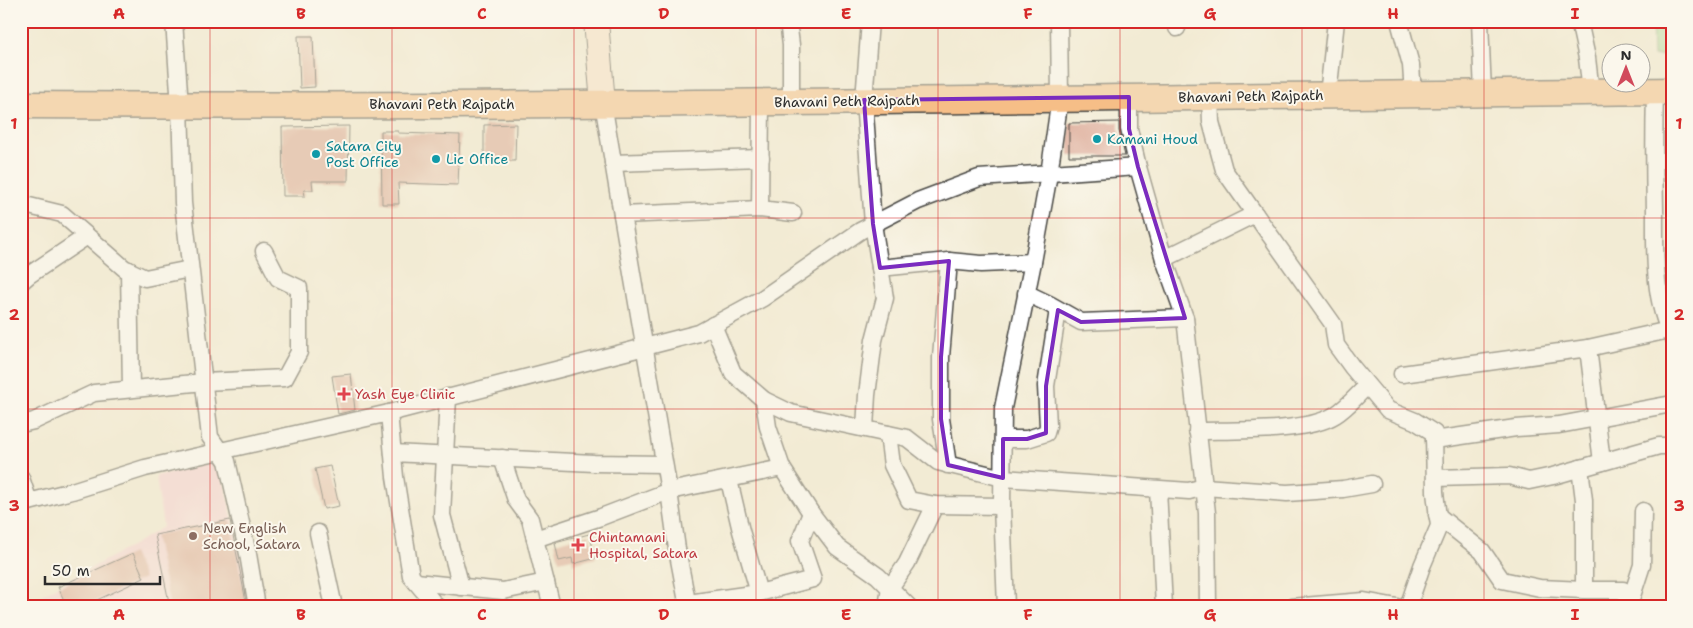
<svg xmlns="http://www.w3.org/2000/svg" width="1693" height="628" font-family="'Shantell Sans',sans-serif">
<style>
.built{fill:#f7cfd5}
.green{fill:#98d286;stroke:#627e58}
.building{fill:#daa492}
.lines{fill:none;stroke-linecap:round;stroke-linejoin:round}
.street-casing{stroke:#494844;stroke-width:19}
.secondary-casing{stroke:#494844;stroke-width:26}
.primary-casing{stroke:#494844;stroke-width:29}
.street{stroke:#fff;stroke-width:16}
.secondary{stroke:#fbe5cf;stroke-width:24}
.primary{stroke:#f6be87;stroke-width:26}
.marked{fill:none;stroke:#7b2cbf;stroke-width:4;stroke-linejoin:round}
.grid{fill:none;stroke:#d62828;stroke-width:1;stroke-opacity:0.55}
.culture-dot{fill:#0f9aa8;stroke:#fbf7ec;stroke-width:2}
.health-dot{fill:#e0444e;stroke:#fbf7ec;stroke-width:2}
.education-dot{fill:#8d6e63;stroke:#fbf7ec;stroke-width:2}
.labels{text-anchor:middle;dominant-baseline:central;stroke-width:4;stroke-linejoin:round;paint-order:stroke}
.street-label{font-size:14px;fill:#2b2b2b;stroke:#fbf7ec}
.culture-label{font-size:14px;fill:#0d838f;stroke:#fbf7ec;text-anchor:start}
.health-label{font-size:14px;fill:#be3a42;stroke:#fbf7ec;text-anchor:start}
.education-label{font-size:14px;fill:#785e54;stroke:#fbf7ec;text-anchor:start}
.neatline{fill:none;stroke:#d62828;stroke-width:2}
.grid-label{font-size:16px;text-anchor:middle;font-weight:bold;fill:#d62828}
</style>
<rect width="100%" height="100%" fill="#fbf7ec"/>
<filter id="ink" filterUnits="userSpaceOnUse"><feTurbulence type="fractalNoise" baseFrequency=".02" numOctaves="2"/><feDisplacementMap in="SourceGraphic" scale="10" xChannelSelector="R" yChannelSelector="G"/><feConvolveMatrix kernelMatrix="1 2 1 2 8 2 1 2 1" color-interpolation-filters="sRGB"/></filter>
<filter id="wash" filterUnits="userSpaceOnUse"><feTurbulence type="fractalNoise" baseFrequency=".0096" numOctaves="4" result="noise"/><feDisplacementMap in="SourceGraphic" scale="20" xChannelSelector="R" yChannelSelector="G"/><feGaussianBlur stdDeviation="1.12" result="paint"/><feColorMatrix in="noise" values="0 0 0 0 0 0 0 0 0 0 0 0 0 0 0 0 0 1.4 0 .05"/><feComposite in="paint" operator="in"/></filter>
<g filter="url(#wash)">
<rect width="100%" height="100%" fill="#f2ebd4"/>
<!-- built -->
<polygon class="built" points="219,460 253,607 37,607 32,600 133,545 163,527 156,476"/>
<!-- green -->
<polygon class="green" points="1652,21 1672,21 1672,55 1653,56"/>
<g id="blocks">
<!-- building -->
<g class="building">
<polygon points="298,36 313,36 315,87 300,88"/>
<polygon points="1119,122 1119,131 1125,156 1069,156 1069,123"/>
<polygon points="516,124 515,161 484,161 484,125"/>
<polygon points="349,126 348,181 312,181 313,190 304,190 305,196 283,196 282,127"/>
<polygon points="381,131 398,131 398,133 460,135 458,185 398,183 399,204 382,204"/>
<polygon points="351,374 355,410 338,414 332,376"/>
<polygon points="330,466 339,506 324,509 315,469"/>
<polygon points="230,520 247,607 170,607 155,535"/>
<polygon points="589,534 596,558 573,564 572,558 559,561 555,543"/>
<polygon points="133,553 144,578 82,607 67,607 58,587"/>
</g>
</g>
</g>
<g filter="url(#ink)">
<use href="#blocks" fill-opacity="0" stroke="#494844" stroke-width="1"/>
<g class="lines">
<!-- street casing -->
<g class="street-casing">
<g id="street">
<polyline points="174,21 180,106 183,203 210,437 227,461 248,554 257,607"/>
<polyline points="788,21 791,45 791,101"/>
<polyline points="1399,21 1411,65 1413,94"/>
<polyline points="1480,21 1483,93"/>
<polyline points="1579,21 1587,58 1591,92"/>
<polyline points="1177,28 1179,21"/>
<path d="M1655 91C1654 131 1654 171 1655 211 1655 250 1653 300 1672 336"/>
<polyline points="1328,95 1336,21"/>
<polyline points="1129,97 1129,129 1138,167 1164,259 1185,318 1207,513 1208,607"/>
<polyline points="603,103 669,491 677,549 688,607"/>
<polyline points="613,163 761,158"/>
<polyline points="21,204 62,214 124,268 145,278 190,269"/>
<polyline points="760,209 761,102"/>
<polyline points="1255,214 1333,324 1336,345 1352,367 1388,410 1415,421 1434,433 1435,492 1439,526 1422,566 1408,607"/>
<polyline points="622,215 760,209 793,213"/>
<polyline points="1164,259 1255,214 1224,170 1211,122 1210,96"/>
<polyline points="880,268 949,261 981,264 1033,262"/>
<polyline points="129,270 131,389"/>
<polyline points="21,282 29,275 87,236"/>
<polyline points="1026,293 1049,304 1081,322 1185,318"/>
<polyline points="713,325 733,373 764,400 791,413 907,438 938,462 1003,478 1189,491 1204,487 1287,493 1343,489 1372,484"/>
<polyline points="1588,348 1602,462"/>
<polyline points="1402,374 1588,348 1669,330"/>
<polyline points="448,397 442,515 461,587"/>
<polyline points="764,400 768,427 782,468 811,513 837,547 878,576 909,607"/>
<polyline points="389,413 395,477 411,576 437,607"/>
<polyline points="21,424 34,421 94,393 204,382 285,378 299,352 299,288 278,278 264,251"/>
<polyline points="865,428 867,395 874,340 885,298 873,224 864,100 870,21"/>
<path d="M1197 431C1232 430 1307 433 1335 415 1347 408 1357 395 1367 386"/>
<polyline points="888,434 892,465 909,500 935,505 1002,506"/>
<polyline points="1003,439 1027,439 1046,433 1048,426 1046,386 1058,310"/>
<polyline points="1434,440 1516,428 1559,425 1672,404"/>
<polyline points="393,453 594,463 663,464"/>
<polyline points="502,458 516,500 530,519 552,607"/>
<polyline points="948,465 941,419 941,357 949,261"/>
<polyline points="1580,468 1584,500 1584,590"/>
<polyline points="21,478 29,502"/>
<polyline points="1435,478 1509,476 1529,481 1553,476 1659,446 1672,446"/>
<polyline points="729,480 741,531 759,593"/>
<polyline points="1158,489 1164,607"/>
<polyline points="21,504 72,491 145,468 389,413 699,333 763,298 860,231 918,201 979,178 1138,167"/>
<polyline points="1437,515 1482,551 1502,580 1540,588 1584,590 1623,590 1633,607"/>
<polyline points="318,533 334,607"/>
<polyline points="535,539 601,517 669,491 782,468"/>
<polyline points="416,582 503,591 546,582"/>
<polyline points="1630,602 1642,565 1643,511"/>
<polyline points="688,603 759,593 813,579 800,541 811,513"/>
<polyline points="887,607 890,588 907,563 935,505"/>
<polyline points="1006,607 1002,506 1003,408 1033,262 1049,174 1060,98 1059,21"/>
<polyline points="1291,607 1364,601 1397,607"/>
</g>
</g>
<!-- secondary casing -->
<g class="secondary-casing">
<polyline id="secondary" points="596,21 603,103"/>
</g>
<!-- primary casing -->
<g class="primary-casing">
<path id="primary" d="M21 105C571 108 1122 97 1672 91"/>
</g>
<!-- street -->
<use href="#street" class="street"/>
<!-- secondary -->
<use href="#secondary" class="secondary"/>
<!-- primary -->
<use href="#primary" class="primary"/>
</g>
</g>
<!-- marked area -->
<path d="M0 0H1693V628H0ZM1129 97V129L1138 167 1185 318 1081 322 1058 310 1046 386V433L1027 439H1003V478L948 465 941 419V357L949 261 880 268 873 224 864 100Z" fill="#f2ebd4" fill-opacity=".55" fill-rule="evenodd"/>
<path class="marked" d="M1129 97V129L1138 167 1185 318 1081 322 1058 310 1046 386V433L1027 439H1003V478L948 465 941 419V357L949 261 880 268 873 224 864 100Z"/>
<!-- grid -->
<path class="grid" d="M210 21V607M392 21V607M574 21V607M756 21V607M938 21V607M1120 21V607M1302 21V607M1484 21V607M21 218H1672M21 409H1672"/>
<!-- markers -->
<g class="culture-dot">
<circle cx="1097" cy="139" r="5"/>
<circle cx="316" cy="154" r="5"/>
<circle cx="436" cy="159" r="5"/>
</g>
<g class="health-dot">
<path d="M341.5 386.5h5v5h5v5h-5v5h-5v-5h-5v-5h5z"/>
<path d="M575.5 537.5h5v5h5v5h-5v5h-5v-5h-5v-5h5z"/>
</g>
<circle class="education-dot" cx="193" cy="536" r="5"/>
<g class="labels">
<!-- street labels -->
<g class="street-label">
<text transform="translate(1251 96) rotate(-1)">Bhavani Peth Rajpath</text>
<text transform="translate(847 101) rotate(-1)">Bhavani Peth Rajpath</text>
<text x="442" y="104">Bhavani Peth Rajpath</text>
</g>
<!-- culture labels -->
<g class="culture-label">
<text x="1107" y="139">Kamani Houd</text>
<text x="326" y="146">Satara City<tspan x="326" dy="16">Post Office</tspan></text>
<text x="446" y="159">Lic Office</text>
</g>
<!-- health labels -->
<g class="health-label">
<text x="355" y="394">Yash Eye Clinic</text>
<text x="589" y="537">Chintamani<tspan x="589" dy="16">Hospital, Satara</tspan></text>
</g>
<!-- education labels -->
<g class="education-label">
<text x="203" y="528">New English<tspan x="203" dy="16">School, Satara</tspan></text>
</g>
</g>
<!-- margin -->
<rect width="1693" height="628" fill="none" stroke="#fbf7ec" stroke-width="55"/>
<!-- north arrow -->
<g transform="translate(1626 68)"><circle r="24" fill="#fbf7ec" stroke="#a8a59f"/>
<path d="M0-4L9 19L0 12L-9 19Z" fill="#d1495b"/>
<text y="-8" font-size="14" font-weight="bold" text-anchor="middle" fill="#2b2b2b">N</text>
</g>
<!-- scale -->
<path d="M45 576v8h115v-8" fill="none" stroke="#2b2b2b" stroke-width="2.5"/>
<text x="52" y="576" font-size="15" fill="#2b2b2b" stroke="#fbf7ec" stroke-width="4" paint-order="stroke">50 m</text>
<rect x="28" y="28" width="1638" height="572" class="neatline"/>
<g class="grid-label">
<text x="119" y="19">A</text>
<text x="301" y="19">B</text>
<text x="482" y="19">C</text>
<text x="664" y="19">D</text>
<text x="846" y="19">E</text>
<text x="1028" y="19">F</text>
<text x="1210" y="19">G</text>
<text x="1393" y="19">H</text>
<text x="1575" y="19">I</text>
<text x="14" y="129">1</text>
<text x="1679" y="129">1</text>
<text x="14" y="320">2</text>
<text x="1679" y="320">2</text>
<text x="14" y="511">3</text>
<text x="1679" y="511">3</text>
<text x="119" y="620">A</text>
<text x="301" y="620">B</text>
<text x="482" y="620">C</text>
<text x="664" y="620">D</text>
<text x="846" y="620">E</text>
<text x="1028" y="620">F</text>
<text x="1210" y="620">G</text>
<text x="1393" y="620">H</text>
<text x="1575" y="620">I</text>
</g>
</svg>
